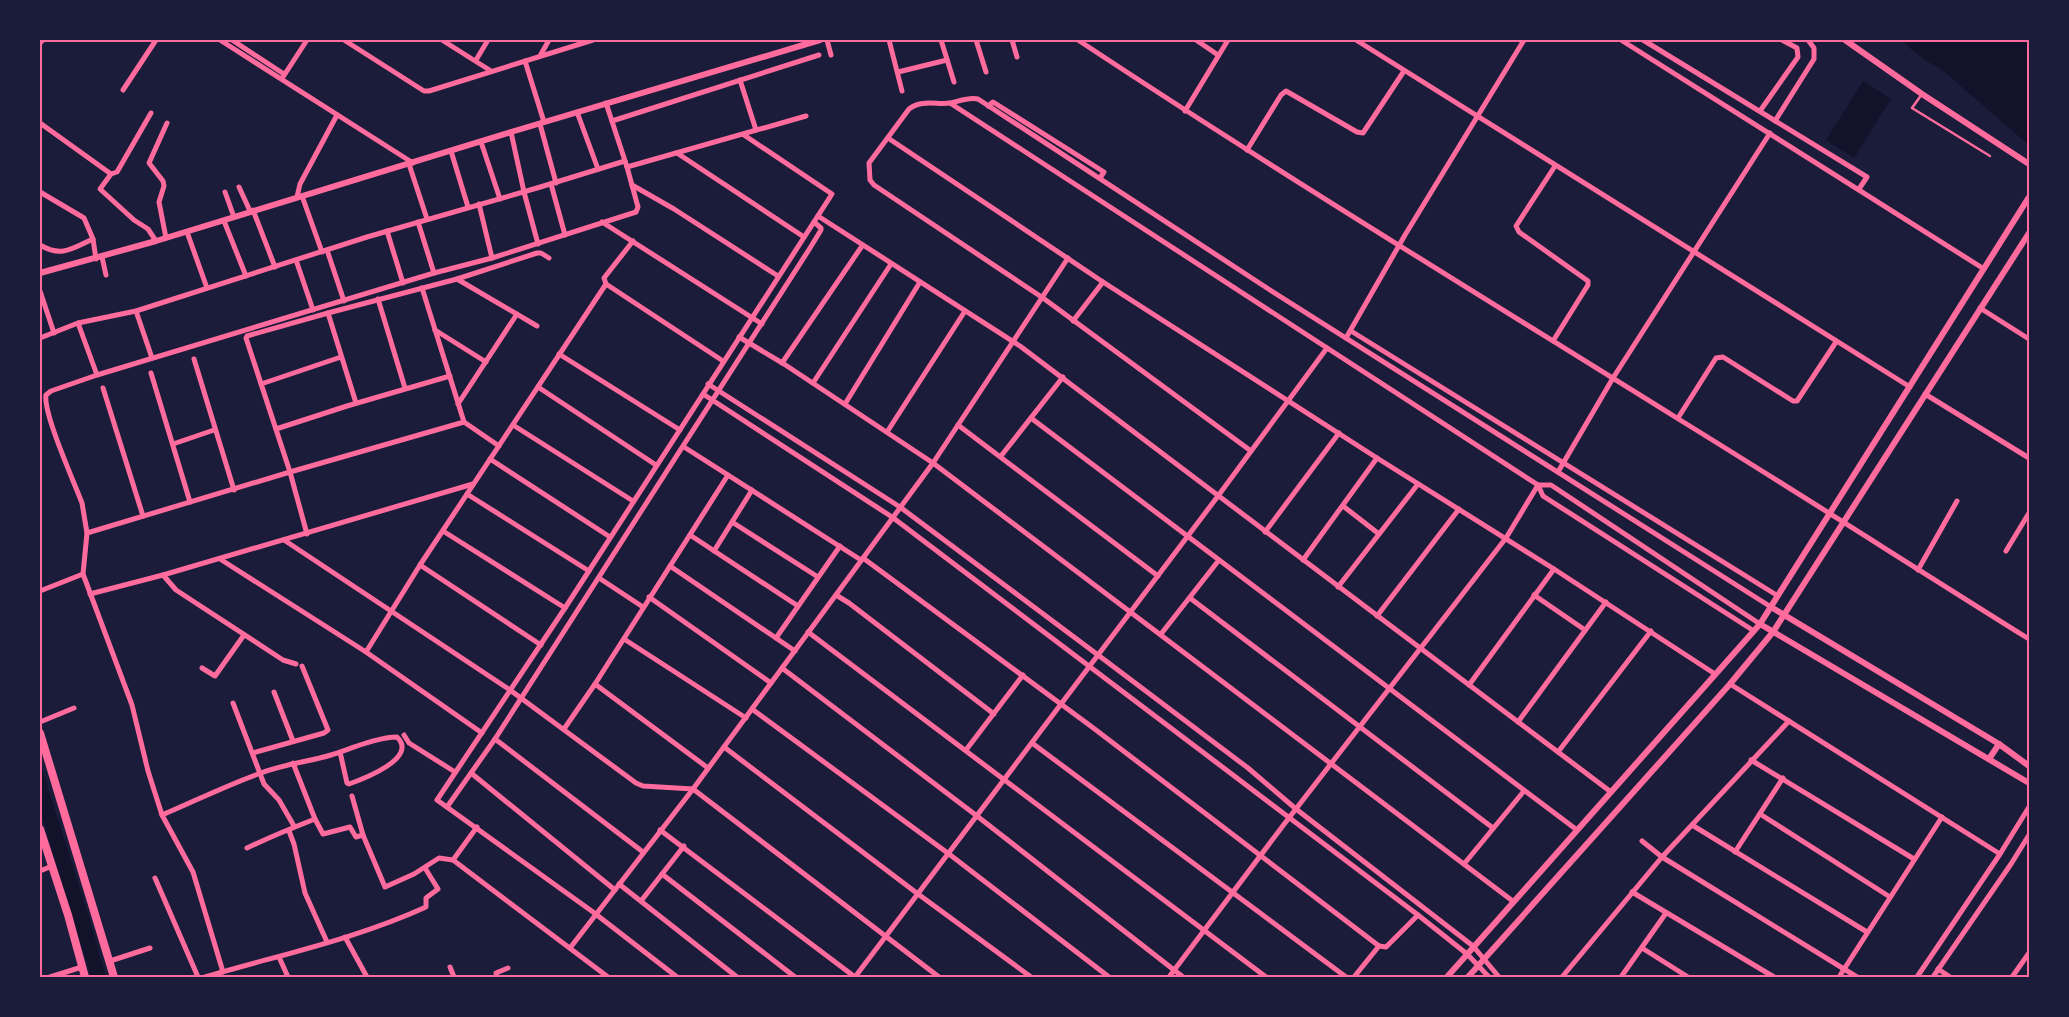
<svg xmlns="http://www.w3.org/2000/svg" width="2069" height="1017" font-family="Mulish,sans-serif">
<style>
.water{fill:#12122b}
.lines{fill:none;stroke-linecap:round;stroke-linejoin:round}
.service{stroke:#ff6b9d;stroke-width:2.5}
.minor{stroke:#ff6b9d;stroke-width:5}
.tertiary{stroke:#ff6b9d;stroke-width:6}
.secondary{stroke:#ff6b9d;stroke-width:8}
.neatline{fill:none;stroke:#ff6b9d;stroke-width:2}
</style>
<rect width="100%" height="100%" fill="#1b1b3a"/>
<!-- water -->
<g class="water">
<polygon points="1900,40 2029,40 2029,145 1941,69 1926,61"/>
<polygon points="1863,81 1891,99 1854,158 1826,140"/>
<polygon points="40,763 90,920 106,977 91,977 40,810"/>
</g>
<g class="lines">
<!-- service -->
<polyline class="service" points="1922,94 1912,108 1990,156"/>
<!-- minor -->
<g class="minor">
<polyline points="220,40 413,163"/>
<polyline points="232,40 284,74"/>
<polyline points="344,40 424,91 429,91 593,40"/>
<polyline points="442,40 491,71"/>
<polyline points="827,40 831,55"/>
<polyline points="889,40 902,91"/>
<polyline points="941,40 954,82"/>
<polyline points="976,40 986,72"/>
<polyline points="1012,40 1017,57"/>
<path d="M1078 40C1276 171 1478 294 1680 420 1797 492 1912 566 2029 639"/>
<polyline points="1196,40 1218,55"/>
<polyline points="1356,40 1910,387"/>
<polyline points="1621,40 1984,269"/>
<polyline points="1643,40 1867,177 1859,189"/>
<polyline points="40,43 43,40"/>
<polyline points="540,56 549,40"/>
<polyline points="476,60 488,40"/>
<polyline points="525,61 544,122"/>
<polyline points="898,72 947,60"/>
<polyline points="283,77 307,40"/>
<polyline points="740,80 756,130"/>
<polyline points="123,90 156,40"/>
<polyline points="950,103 1538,485 1543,496 1754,631"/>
<polyline points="988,106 993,102 1104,172 1100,178"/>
<polyline points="1185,111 1228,40"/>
<polyline points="1760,111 1798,57 1797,48 1782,40"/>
<polyline points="577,112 598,169"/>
<polyline points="612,121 819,55"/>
<polyline points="1775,121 1814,59 1814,48 1808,40"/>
<polyline points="40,123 111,174 100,189 134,220 148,229 156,241"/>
<polyline points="540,124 556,183"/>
<polyline points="511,132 524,192 538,244"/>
<polyline points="888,138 1103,282 1377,458 1554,569 1715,674"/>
<polyline points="481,142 500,199"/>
<polyline points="1247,150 1281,95 1286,91 1357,132 1363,133 1404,71"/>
<polyline points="451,151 468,207"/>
<polyline points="677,153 804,237"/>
<polyline points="409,164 427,219"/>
<polyline points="627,167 806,116"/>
<polyline points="111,174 117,172 151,113"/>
<polyline points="551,184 565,235"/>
<polyline points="632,185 674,209 778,276"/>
<polyline points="239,187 250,211"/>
<polyline points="40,192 84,218 93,239 96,259"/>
<polyline points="225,192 234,217"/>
<polyline points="302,196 322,252"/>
<polyline points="297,197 300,184 337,115"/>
<polyline points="479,204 492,258"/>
<polyline points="253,210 275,267"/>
<polyline points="818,216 1020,346 1611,792"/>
<polyline points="224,221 246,276"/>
<polyline points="418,222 434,273"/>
<polyline points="602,222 762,324"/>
<polyline points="387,231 403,283"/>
<polyline points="187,232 207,288"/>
<polyline points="166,238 159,202 164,186 163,181 149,163 167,123"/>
<path d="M40 245C62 258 73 248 93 239"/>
<polyline points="327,250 344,301"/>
<polyline points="102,257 106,275"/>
<polyline points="296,260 313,310"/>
<polyline points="457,279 537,326"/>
<polyline points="606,284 723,361"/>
<polyline points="606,284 604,278 633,241"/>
<polyline points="422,288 464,422 499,446"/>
<polyline points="40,291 54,333"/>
<polyline points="378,299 405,388"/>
<polyline points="1980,308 2029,339"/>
<polyline points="136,311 152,358"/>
<polyline points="328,313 356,403"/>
<polyline points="1073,321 1103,282"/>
<polyline points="78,323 97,375"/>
<polyline points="435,330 486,362"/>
<polyline points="1351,331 1778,596"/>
<polyline points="739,337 784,364 933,463 1514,902"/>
<polyline points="40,338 78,323 136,311 367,237 537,188 625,161"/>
<polyline points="1346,338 1405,235 1524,40"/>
<polyline points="1553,341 1588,285 1588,281 1519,232 1516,226 1555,166"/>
<polyline points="559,354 680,430"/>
<polyline points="194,359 234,490"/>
<polyline points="782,363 862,246"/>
<polyline points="151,373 190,502"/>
<polyline points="813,383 891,264"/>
<polyline points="261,384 341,357"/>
<polyline points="708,384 900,507 1098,655 1248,768 1296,809 1473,946 1499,977"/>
<polyline points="538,387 656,465"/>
<polyline points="103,388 143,516"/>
<polyline points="703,394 892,517 1418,915 1467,954 1489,977"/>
<polyline points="1925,394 2029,458"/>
<polyline points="458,404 517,314"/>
<polyline points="845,404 920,282"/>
<polyline points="1031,418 1577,830"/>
<polyline points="1678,418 1716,358 1723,357 1793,401 1797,401 1836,342"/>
<polyline points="513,425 633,501"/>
<polyline points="958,425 1158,576"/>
<polyline points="276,429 347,406 450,376"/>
<polyline points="887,432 965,311"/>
<polyline points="173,444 214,430"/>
<polyline points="684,447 861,560"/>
<path d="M1251 451 1043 298 874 185 870 180 869 163 909 109C922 99 936 105 951 103 960 101 968 97 978 99L1270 290 1771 607"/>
<polyline points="1001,456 1063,377"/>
<polyline points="490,459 610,537"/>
<polyline points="1558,472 1613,378 1770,133"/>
<polyline points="1538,485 1551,485 1760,624"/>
<polyline points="467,494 589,571"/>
<polyline points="1343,506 1379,534"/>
<polyline points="732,522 818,577"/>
<polyline points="443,531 565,608"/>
<polyline points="1265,532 1339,433"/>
<polyline points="87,533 290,472 464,422"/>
<polyline points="307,534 290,472 246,338 247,336 328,313 457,279 537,253 541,253 549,258"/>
<polyline points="690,535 798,606"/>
<polyline points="284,540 510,690 636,783 643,786 693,789 939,977"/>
<polyline points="714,551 752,490"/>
<polyline points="2006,551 2029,513"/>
<polyline points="863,558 1092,727 1379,946"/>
<polyline points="220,559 366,652 482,733"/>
<polyline points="1303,560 1377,458"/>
<polyline points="420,565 541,645"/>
<polyline points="670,566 795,651"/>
<polyline points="1918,570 1957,501"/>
<polyline points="163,575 176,590 283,660 296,664"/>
<polyline points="599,578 643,607"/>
<polyline points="1338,587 1418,484"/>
<polyline points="40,591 83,574"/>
<polyline points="90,594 163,575 473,484"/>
<polyline points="836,595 849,603 994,714"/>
<polyline points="1534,595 1585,630"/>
<polyline points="649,597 771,683"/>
<polyline points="1190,598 1493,828"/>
<polyline points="1377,616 1459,509"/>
<polyline points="808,632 1266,977"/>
<polyline points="1161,634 1219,560"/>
<polyline points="776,638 840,546"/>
<polyline points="624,639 746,718"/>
<polyline points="366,652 420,565 606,284"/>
<polyline points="202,668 215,676 244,635"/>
<polyline points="782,668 977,816 1183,977"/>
<polyline points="595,684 708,768"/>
<polyline points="1730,684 2000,854"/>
<polyline points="1469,685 1554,569"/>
<polyline points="274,692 293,741"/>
<polyline points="233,703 264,784 279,800 294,826"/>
<polyline points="752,709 949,854 1109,977"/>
<polyline points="40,722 74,708"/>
<polyline points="1518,722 1606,602"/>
<polyline points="564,729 595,684 728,475"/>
<polyline points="404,735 409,743 455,772"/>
<polyline points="495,739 643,852"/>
<polyline points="1032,743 1346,977"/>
<polyline points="724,747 918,894 1031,977"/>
<polyline points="966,750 1023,675"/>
<polyline points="1558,752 1651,631"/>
<polyline points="253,753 324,733 328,730 302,666"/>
<polyline points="1751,760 1914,859"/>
<polyline points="293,763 315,819 323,834 350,827 356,837 363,835 385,887 414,874 439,858 453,860"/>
<polyline points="471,773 615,890"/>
<polyline points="352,796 363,835"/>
<polyline points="447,807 495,739 810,248 821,230 821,228 814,222"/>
<polyline points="1760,814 1890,897"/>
<path d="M162 815C195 801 227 785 261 773 284 764 308 762 331 755 350 749 378 737 397 737 419 758 363 779 349 784L347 783 340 752"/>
<polyline points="1692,825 1867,932"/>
<polyline points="477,827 453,860 608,977"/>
<polyline points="660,830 855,977"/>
<polyline points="289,831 294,844 305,893 327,942"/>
<polyline points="1642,841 1662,857 1857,977"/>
<path d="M247 848C270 837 292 828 315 819"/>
<polyline points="1735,852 1783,778"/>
<polyline points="1464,864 1524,791"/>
<polyline points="40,871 52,866"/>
<polyline points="662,874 795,977"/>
<polyline points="155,878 198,977"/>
<polyline points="619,884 737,977"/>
<polyline points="1632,892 1774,977"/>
<polyline points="641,901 684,846"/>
<polyline points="345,937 367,977"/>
<polyline points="570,948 693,789 933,463 1068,258"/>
<polyline points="1642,948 1688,977"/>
<polyline points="279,957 288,977"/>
<polyline points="110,961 150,948"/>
<polyline points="450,967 454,977"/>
<polyline points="1938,969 1950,977"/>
<path d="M223 972 193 872 162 815 148 771 132 705 83 574 87 533 82 503C74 482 43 413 46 395L51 391 97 375 434 273 492 258 636 212 638 207 627 167 606 103"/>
<polyline points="50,977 82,967"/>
<path d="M205 977C279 955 356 939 426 907V898L438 889 425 868"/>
<polyline points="497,977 496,973 508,968"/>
<polyline points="677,977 593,912 437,800 565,608 832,194 744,135"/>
<polyline points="855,977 1218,496 1327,348"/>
<polyline points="1169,977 1285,823 1506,538 1538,485"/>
<polyline points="1354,977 1379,946 1386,947 1418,915"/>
<polyline points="1562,977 1662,857 1789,721"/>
<polyline points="1621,977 1666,913"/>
<polyline points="1839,977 1942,817"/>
<polyline points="1917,977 2000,854 2029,807"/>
<polyline points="1933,977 2011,864 2029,835"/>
<polyline points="2012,977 2029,953"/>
</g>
<!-- tertiary -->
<g class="tertiary">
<polyline points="1845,40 1922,94 2029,164"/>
<polyline points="40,273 156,241 511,132 820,40"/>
<polyline points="1771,607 1999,744 2029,766"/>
<polyline points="1760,624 2029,783"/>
<polyline points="1989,759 1999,744"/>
<polyline points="1447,977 1760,624 2029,197"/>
<polyline points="1468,977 1730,684 1773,632 2029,233"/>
</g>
<!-- secondary -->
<g class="secondary">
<polyline points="40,733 114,977"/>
<polyline points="40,829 68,915 85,977"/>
</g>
</g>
<!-- border -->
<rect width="2069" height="1017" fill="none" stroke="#1b1b3a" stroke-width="82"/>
<rect x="41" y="41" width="1987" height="935" class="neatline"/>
</svg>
